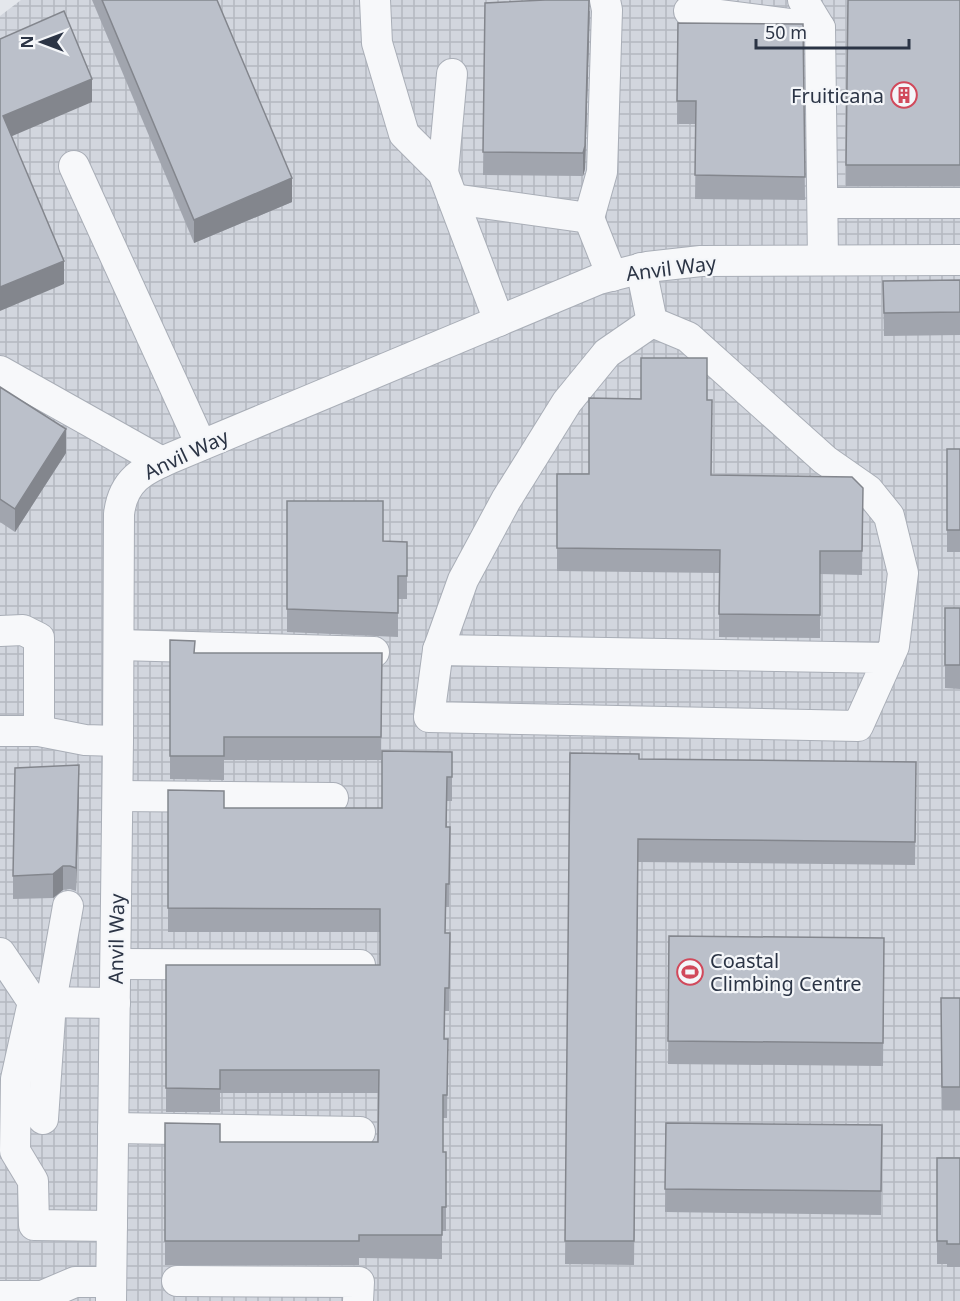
<svg xmlns="http://www.w3.org/2000/svg" width="960" height="1301" font-family="'Noto Sans',sans-serif">
<style>
.industrial{fill:url(#industrial-grid)}
.lines{fill:none;stroke-linecap:round;stroke-linejoin:round}
.minor-casing{stroke:#a9aeb7;stroke-width:32}
.minor{stroke:#f7f8fa;stroke-width:30}
.wall{fill:#a1a5ae}
.shaded-wall{fill:#83868d}
.building{fill:#bbc0ca;stroke:#83868d;stroke-width:1.5}
.labels{text-anchor:middle;dominant-baseline:central;stroke-width:4.5;stroke-linejoin:round;paint-order:stroke}
.poi-label{font-size:20px;fill:#2b3445;stroke:#f4f6f9;text-anchor:end}
.street-label{font-size:20px;fill:#2b3445;stroke:#f4f6f9}
</style>
<defs>
<pattern id="industrial-grid" width="8" height="8" patternUnits="userSpaceOnUse" patternTransform="scale(1.5)"><rect width="8" height="8" fill="#d2d6de"/><path d="M0 4h8M4 0v8" fill="none" stroke="#b4b8c0"/></pattern>
</defs>
<rect width="100%" height="100%" fill="#e4e7ec"/>
<!-- industrial -->
<polygon class="industrial" points="21,0 960,0 960,1301 0,1301 0,16"/>
<g class="lines">
<!-- minor casing -->
<g class="minor-casing">
<g id="minor">
<polyline points="375,0 377,43 404,134 443,173 499,321"/>
<polyline points="803,0 820,28"/>
<polyline points="689,11 820,28 823,260"/>
<polyline points="74,166 201,445"/>
<polyline points="443,173 452,74"/>
<polyline points="453,199 589,218 602,172 607,10 605,0"/>
<polyline points="823,203 960,203"/>
<polyline points="589,218 612,276"/>
<polyline points="641,268 652,322 688,337 825,460 868,490 889,516 903,573 894,646 858,726 429,717 438,650 889,658"/>
<polyline points="0,371 162,462"/>
<polyline points="0,631 23,630 39,638 39,731"/>
<polyline points="119,645 374,652"/>
<polyline points="438,650 463,580 506,500 567,402 607,353 652,322"/>
<polyline points="0,731 39,731 85,740 118,741"/>
<polyline points="118,796 333,798"/>
<polyline points="0,953 33,1002"/>
<polyline points="116,964 360,965"/>
<polyline points="43,1119 51,1002 68,906"/>
<polyline points="113,1128 360,1132"/>
<polyline points="112,1226 34,1225 33,1181 15,1151 16,1079 33,1002 115,1003"/>
<polyline points="177,1281 359,1282 358,1301"/>
<polyline points="0,1296 42,1296 75,1282 111,1282"/>
<path d="M111 1301 118 741 119 514C123 480 143 470 171 458L599 279 647 267 701 261 960 260"/>
</g>
</g>
<!-- minor -->
<use href="#minor" class="minor"/>
</g>
<!-- wall -->
<g class="wall">
<polygon points="92,0 217,0 292,202 194,243"/>
<polygon points="960,0 960,186 846,186 846,165"/>
<polygon points="485,3 590,11 585,169 583,176 483,175"/>
<polygon points="678,23 803,24 805,200 695,199 696,124 677,124"/>
<polygon points="960,280 960,335 884,336 883,281"/>
<polygon points="0,387 66,453 15,532 0,522"/>
<polygon points="707,400 711,475 863,488 862,575 820,574 820,638 719,637 719,573 557,571 557,474 589,474"/>
<rect x="947" y="449" width="13" height="103"/>
<polygon points="287,501 383,541 407,542 407,599 398,599 398,637 287,632"/>
<polygon points="945,608 960,608 960,689 945,688"/>
<polygon points="170,640 195,653 382,653 381,760 224,760 224,780 170,779"/>
<polygon points="452,752 452,801 447,801 447,827 450,827 449,907 446,907 445,933 450,933 449,1011 445,1011 444,1039 448,1039 447,1118 443,1118 443,1152 446,1152 446,1231 442,1231 442,1259 359,1258 359,1265 165,1265 165,1123 220,1142 378,1142 378,1093 220,1093 220,1112 166,1112 166,965 380,965 380,932 168,932 168,790 224,808 382,808"/>
<polygon points="570,753 639,759 916,762 915,865 638,862 634,1265 565,1264"/>
<polygon points="79,789 76,891 70,889 63,890 53,898 13,899 13,876"/>
<polygon points="669,936 884,938 883,1066 668,1064"/>
<polygon points="941,998 960,998 960,1110 942,1110"/>
<polygon points="666,1123 882,1125 881,1215 665,1212"/>
<polygon points="937,1158 960,1158 960,1267 947,1267 947,1264 937,1264"/>
</g>
<!-- shaded-wall -->
<g class="shaded-wall">
<polygon points="590,0 585,169 583,176 583,153"/>
<polygon points="92,79 92,102 3,140 3,116"/>
<polygon points="292,178 292,202 194,243 194,220"/>
<polygon points="64,261 64,284 0,311 0,287"/>
<polygon points="66,429 66,453 15,532 15,509"/>
<polygon points="79,765 79,789 76,891 76,868"/>
<polygon points="63,866 63,890 53,898 53,874"/>
</g>
<!-- building -->
<g class="building">
<polygon points="102,0 217,0 292,178 194,220"/>
<polygon points="545,0 589,0 585,146 583,153 483,152 485,3"/>
<polygon points="848,0 960,0 960,165 846,165"/>
<polygon points="64,11 92,79 3,116 64,261 0,287 0,39"/>
<polygon points="678,23 803,24 805,177 695,175 696,101 677,101"/>
<polygon points="960,280 960,312 884,313 883,281"/>
<polygon points="641,358 707,358 707,400 712,400 711,475 852,477 863,488 862,551 820,551 820,615 719,614 720,550 557,548 557,474 589,474 589,398 641,399"/>
<polygon points="0,387 66,429 15,509 0,499"/>
<rect x="947" y="449" width="13" height="81"/>
<polygon points="287,501 383,501 383,541 407,542 407,576 398,576 398,613 287,609"/>
<rect x="945" y="608" width="15" height="57"/>
<polygon points="170,640 195,641 194,653 382,653 381,737 224,737 224,756 170,756"/>
<polygon points="382,751 452,752 452,777 447,777 446,827 450,827 449,884 446,884 445,933 450,933 449,988 445,988 444,1039 448,1039 447,1095 443,1095 443,1152 446,1152 446,1207 442,1207 442,1235 359,1235 359,1241 165,1241 165,1123 220,1124 220,1142 378,1142 379,1070 220,1070 220,1089 166,1088 166,965 380,965 380,909 168,908 168,790 224,791 224,808 382,808"/>
<polygon points="570,753 639,754 639,759 916,762 915,842 638,839 634,1241 565,1241"/>
<polygon points="79,765 76,868 70,866 63,866 53,874 13,876 15,768"/>
<polygon points="669,936 884,938 883,1043 668,1041"/>
<polygon points="941,998 960,998 960,1087 942,1087"/>
<polygon points="666,1123 882,1125 881,1191 665,1189"/>
<polygon points="937,1158 960,1158 960,1244 947,1244 947,1241 937,1241"/>
</g>
<!-- icons -->
<defs>
<g id="building-ring" transform="scale(1.35)"><circle r="9.5" fill="#f4f6f9" stroke="#d1495b" stroke-width="1.5"/><path d="M-4-6H4V6H1V3H-1V6H-4ZM-2.5-4.3h1.7v1.8h-1.7ZM.8-4.3h1.7v1.8H.8ZM-2.5-1h1.7V.8h-1.7ZM.8-1h1.7V.8H.8Z" fill="#d1495b"/></g>
<g id="stadium-ring" transform="scale(1.35)"><circle r="9.5" fill="#f4f6f9" stroke="#d1495b" stroke-width="1.5"/><path d="M0-5a6.5 5 0 1 0 0 10a6.5 5 0 1 0 0-10ZM-3.5-1.8h7v3.6h-7Z" fill="#d1495b"/></g>
</defs>
<g fill-rule="evenodd">
<use href="#building-ring" x="904" y="95"/>
<use href="#stadium-ring" x="690" y="972"/>
</g>
<g class="labels">
<!-- poi labels -->
<g class="poi-label">
<text x="884" y="95">Fruiticana</text>
<text x="710" y="960" text-anchor="start">Coastal<tspan x="710" dy="23">Climbing Centre</tspan></text>
</g>
<!-- street labels -->
<g class="street-label">
<text transform="translate(671 268) rotate(-7)">Anvil Way</text>
<text transform="translate(186 454) rotate(-25)">Anvil Way</text>
<text transform="translate(116 939) rotate(-89)">Anvil Way</text>
</g>
</g>
<!-- north arrow -->
<g transform="translate(42 42) rotate(270)" stroke="#f4f6f9" stroke-width="4.5" paint-order="stroke">
<path d="M0-4.5L10 22L0 15L-10 22Z" fill="#2b3445"/>
<text y="-9" font-size="16" font-weight="bold" text-anchor="middle" fill="#2b3445">N</text>
</g>
<!-- scale -->
<path d="M756 39v9h153v-9" fill="none" stroke="#2b3445" stroke-width="3"/>
<text x="765" y="39" font-size="18" fill="#2b3445" stroke="#f4f6f9" stroke-width="4.5" paint-order="stroke">50 m</text>
</svg>
